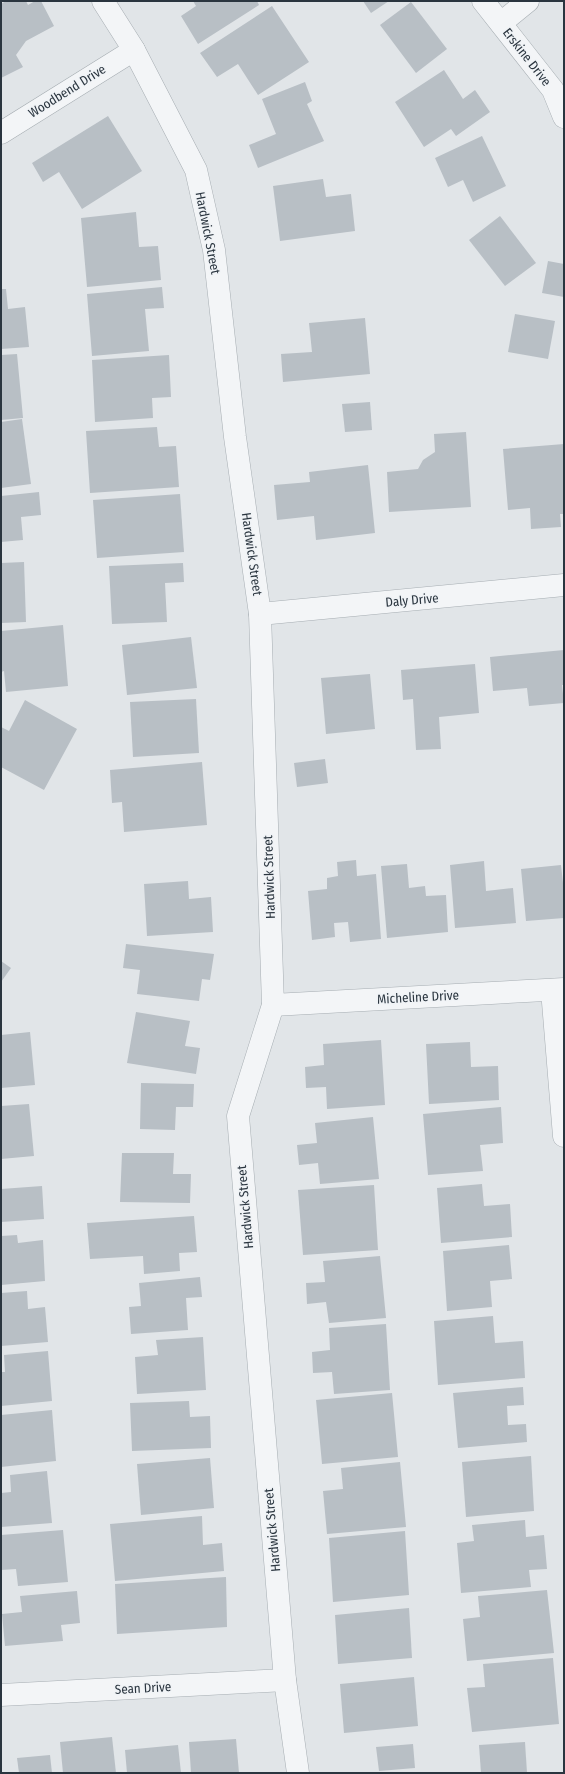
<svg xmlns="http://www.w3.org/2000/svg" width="565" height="1774" font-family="'Fira Sans Condensed',sans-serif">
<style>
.building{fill:#b8bfc5}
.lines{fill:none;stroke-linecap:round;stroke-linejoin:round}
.minor-casing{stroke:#a6adb2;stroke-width:23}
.minor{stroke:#f3f5f7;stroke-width:22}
.labels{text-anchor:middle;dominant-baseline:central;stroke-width:3;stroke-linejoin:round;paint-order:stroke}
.street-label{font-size:13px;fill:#2a353f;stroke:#f0f3f6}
</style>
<rect width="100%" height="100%" fill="#e1e5e8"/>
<!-- building -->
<g class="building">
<polygon points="6,1 26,1 28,5 35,1 41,1 54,26 26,41 16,55 23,67 1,78 1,4"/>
<polygon points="193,1 257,1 259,5 198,44 181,16 196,6"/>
<polygon points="363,1 389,1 371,13"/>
<polygon points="411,2 447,49 416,73 380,25"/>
<polygon points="272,6 309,62 258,95 238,64 217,77 200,53"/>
<polygon points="444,70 463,99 475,90 490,112 456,136 451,129 424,147 395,102"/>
<polygon points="305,82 312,101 307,104 324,141 258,168 249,145 276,134 262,99"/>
<polygon points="108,116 142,171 82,209 59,172 43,182 32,163"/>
<polygon points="482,136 506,186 473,202 463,180 448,187 435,158"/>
<polygon points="323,179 326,197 351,194 355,231 280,241 273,186"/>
<polygon points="136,212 139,247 158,246 161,280 87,287 81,218"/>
<polygon points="500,216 536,263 505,286 469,240"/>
<polygon points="548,261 564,264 564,297 542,293"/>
<polygon points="162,287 164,308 145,309 149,351 92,356 87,294"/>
<polygon points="1,289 6,289 8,309 25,307 29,347 1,349"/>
<polygon points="515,314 555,321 548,359 508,352"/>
<polygon points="365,318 370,374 283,382 281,354 312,352 309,323"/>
<polygon points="17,354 23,418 1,420 1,355"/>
<polygon points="169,355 171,397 152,398 153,418 95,422 92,360"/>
<polygon points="370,402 372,430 345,432 342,404"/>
<polygon points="22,419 31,484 1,488 1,422"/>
<polygon points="157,427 159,447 176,446 179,487 90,493 86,431"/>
<polygon points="466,432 471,507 389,512 387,472 418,469 423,460 435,452 434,434"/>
<polygon points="564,444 564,514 560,514 561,527 531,529 530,508 508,510 503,449"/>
<polygon points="368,465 375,533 316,540 314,516 277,520 274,485 310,482 309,472"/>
<polygon points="39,492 41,515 21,517 23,540 1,542 1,496"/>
<polygon points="180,494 184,552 97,558 93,500"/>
<polygon points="24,562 26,622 1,623 1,563"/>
<polygon points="183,563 184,582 165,583 167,622 112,624 109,566"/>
<polygon points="63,625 68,686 6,692 4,671 1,672 1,631"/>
<polygon points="191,637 197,688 127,695 122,645"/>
<polygon points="564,650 564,685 562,685 564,703 529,706 527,688 493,691 490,657"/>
<polygon points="475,664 479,713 439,717 441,749 416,750 413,699 403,700 401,670"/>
<polygon points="370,674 375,729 326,734 321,678"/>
<polygon points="196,699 199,753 133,757 130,702"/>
<polygon points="25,700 77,729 44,790 1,767 1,727 9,731"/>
<polygon points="325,759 328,783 297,787 294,763"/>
<polygon points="202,762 207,825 124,832 122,802 112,803 110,770"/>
<polygon points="356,860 357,876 376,874 381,939 350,942 348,922 334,923 335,937 312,940 308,891 327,889 327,878 338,876 337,862"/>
<polygon points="484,861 486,891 513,888 516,923 455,928 450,865"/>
<polygon points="407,864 409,888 425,886 426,896 446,895 448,932 387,938 381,866"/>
<polygon points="561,865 563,883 564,883 564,918 526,921 521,869"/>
<polygon points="188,881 189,899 211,897 213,932 147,936 144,884"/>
<polygon points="126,944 214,954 210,980 202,979 199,1001 137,994 140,970 123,968"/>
<polygon points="1,961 11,968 1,982"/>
<polygon points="136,1012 190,1021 185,1046 200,1048 196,1074 127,1063"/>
<polygon points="30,1032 35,1085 1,1088 1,1035"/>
<polygon points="381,1040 385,1105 327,1109 326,1087 306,1088 305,1067 324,1065 323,1044"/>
<polygon points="470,1042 471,1067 498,1066 499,1100 429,1104 426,1044"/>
<polygon points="141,1083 194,1084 193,1107 176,1107 175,1130 140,1129"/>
<polygon points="29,1104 34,1156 1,1159 1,1106"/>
<polygon points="501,1107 503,1143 480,1145 483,1171 428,1175 423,1114"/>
<polygon points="373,1117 379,1179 320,1184 318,1163 299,1165 297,1145 317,1143 315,1123"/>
<polygon points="122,1153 174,1153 173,1174 191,1174 190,1203 120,1202"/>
<polygon points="482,1184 484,1206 510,1204 512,1237 441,1243 437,1188"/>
<polygon points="374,1185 378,1250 303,1255 298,1190"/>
<polygon points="42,1186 44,1219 1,1222 1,1189"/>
<polygon points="194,1216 197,1252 179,1253 180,1271 144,1274 143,1256 90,1259 87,1223"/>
<polygon points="17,1235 18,1243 43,1240 45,1281 1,1285 1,1236"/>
<polygon points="509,1245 512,1279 490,1281 492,1307 447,1311 443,1251"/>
<polygon points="380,1256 386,1318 329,1323 326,1302 307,1304 306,1283 325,1282 323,1261"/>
<polygon points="200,1277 202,1297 186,1298 188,1330 131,1334 129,1307 141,1306 139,1283"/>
<polygon points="27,1291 28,1309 45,1307 48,1342 1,1346 1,1293"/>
<polygon points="493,1316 495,1343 523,1341 525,1378 438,1385 434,1321"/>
<polygon points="386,1324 390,1390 334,1394 332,1372 313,1373 312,1352 330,1350 329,1328"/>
<polygon points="203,1337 206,1390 137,1394 135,1357 158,1355 156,1340"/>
<polygon points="48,1351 52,1401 1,1406 1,1372 5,1372 4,1355"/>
<polygon points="523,1387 524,1405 507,1406 508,1425 526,1424 527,1442 458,1448 453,1393"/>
<polygon points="392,1393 398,1457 322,1464 316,1400"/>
<polygon points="189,1401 190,1417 210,1416 211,1448 132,1451 130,1403"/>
<polygon points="52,1410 56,1461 1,1467 1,1415"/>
<polygon points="531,1456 534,1511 466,1517 462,1462"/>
<polygon points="210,1458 214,1508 141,1515 137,1464"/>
<polygon points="400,1462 406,1527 327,1534 323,1491 343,1489 341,1468"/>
<polygon points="47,1471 52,1523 1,1527 1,1493 11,1492 10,1475"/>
<polygon points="202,1516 203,1545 222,1543 224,1571 115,1581 110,1524"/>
<polygon points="525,1520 526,1537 544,1535 547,1569 529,1570 531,1587 461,1593 457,1543 474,1541 472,1525"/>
<polygon points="63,1530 68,1582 18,1586 16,1569 1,1570 1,1535"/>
<polygon points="405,1531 409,1595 333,1602 329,1538"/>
<polygon points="226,1577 227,1627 117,1634 115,1584"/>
<polygon points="547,1590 554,1653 467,1661 463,1619 480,1617 478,1596"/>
<polygon points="77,1591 80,1623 61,1625 63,1641 5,1646 2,1614 22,1612 20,1596"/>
<polygon points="409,1608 412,1658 338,1664 335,1615"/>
<polygon points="553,1658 559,1724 472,1732 467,1688 485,1687 483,1664"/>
<polygon points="414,1677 418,1726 344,1733 340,1684"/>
<polygon points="112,1737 116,1773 63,1773 60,1742"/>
<polygon points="236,1739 239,1773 191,1773 189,1742"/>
<polygon points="525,1742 527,1773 481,1773 479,1745"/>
<polygon points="413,1744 415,1768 379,1771 376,1747"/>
<polygon points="178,1745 181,1773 127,1773 125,1750"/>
<polygon points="50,1755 52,1773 19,1773 17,1758"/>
</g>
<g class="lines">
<!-- minor casing -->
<g class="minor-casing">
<g id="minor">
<polyline points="103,1 134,50 196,170 214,250 235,437 260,614 273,1005 238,1116 285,1680 298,1773"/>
<polyline points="483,1 553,90 564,117"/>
<polyline points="501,23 528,1"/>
<polyline points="1,133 134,50"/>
<polyline points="260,614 564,585"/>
<polyline points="552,990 564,1136"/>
<polyline points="273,1005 564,989"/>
<polyline points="1,1695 285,1680"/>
</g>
</g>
<!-- minor -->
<use href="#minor" class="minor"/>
</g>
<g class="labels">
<!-- street labels -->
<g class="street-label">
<text transform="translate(527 57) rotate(52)">Erskine Drive</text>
<text transform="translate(67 91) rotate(-32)">Woodbend Drive</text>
<text transform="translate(208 233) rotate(79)">Hardwick Street</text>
<text transform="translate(252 554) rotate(82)">Hardwick Street</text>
<text transform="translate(412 600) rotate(-5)">Daly Drive</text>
<text transform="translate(269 877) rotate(-92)">Hardwick Street</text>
<text transform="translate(418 997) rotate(-3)">Micheline Drive</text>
<text transform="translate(245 1207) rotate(-95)">Hardwick Street</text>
<text transform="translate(272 1530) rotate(-95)">Hardwick Street</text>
<text transform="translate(143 1688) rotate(-3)">Sean Drive</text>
</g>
</g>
<!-- border -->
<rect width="565" height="1774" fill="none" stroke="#2a353f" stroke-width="4"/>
</svg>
